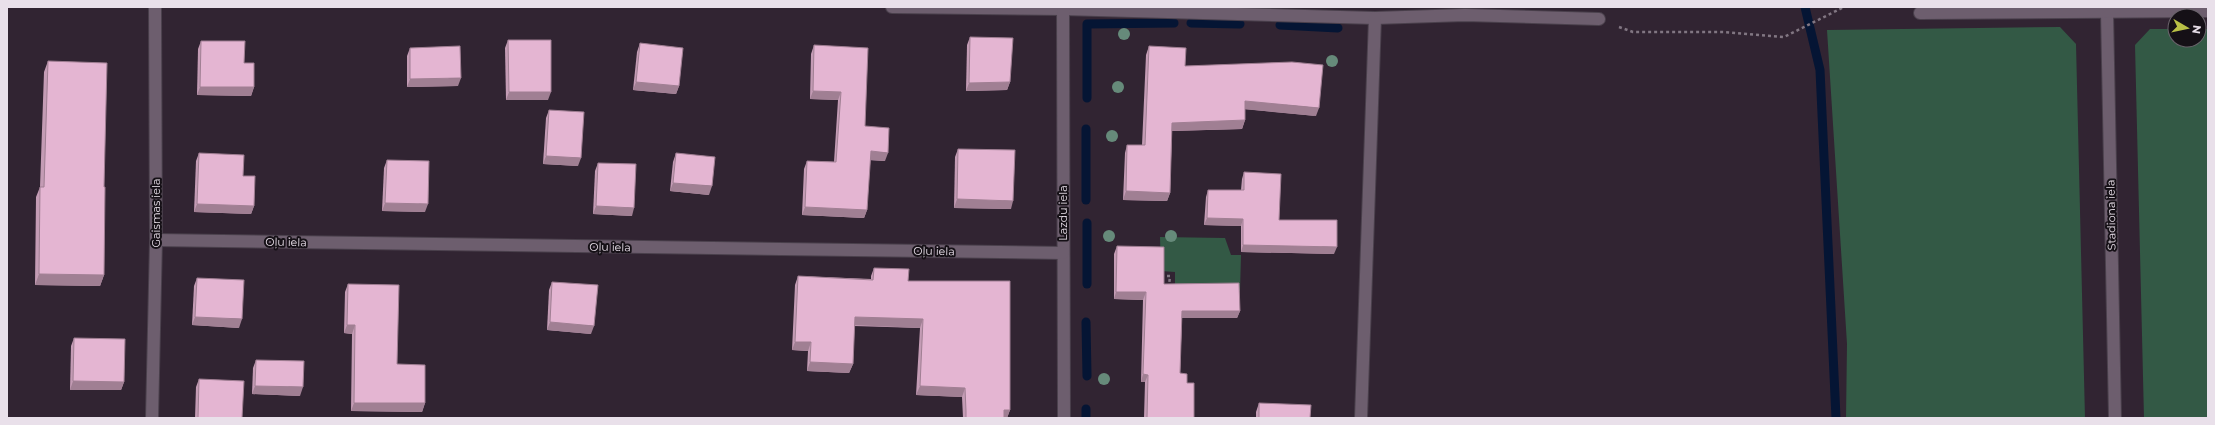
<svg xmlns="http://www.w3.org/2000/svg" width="2215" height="425" font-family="Montserrat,sans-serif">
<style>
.green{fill:#335945}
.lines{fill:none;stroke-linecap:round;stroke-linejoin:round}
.stream{stroke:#051534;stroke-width:9}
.minor-casing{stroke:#4a404c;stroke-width:14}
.path{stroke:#817682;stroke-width:2.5;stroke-dasharray:3 3;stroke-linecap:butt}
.minor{stroke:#6d5e6e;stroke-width:12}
.tree{fill:#668a7a}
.wall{fill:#c49cb5}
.shaded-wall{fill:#a07f93}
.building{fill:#e4b5d2;stroke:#a07f93}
.labels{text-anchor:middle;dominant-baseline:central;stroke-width:4;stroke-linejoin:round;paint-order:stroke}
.street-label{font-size:11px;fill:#e9e0ea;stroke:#151016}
</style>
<rect width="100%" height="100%" fill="#312432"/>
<!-- green -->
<g class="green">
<polygon points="2060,27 2076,44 2085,418 1846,418 1847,344 1827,30"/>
<polygon points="2150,29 2175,29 2175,40 2199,40 2199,29 2208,29 2208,418 2144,418 2135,45"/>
<polygon points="1160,237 1225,238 1231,255 1241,255 1240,291 1175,291 1175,272 1161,271"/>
</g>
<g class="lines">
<!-- stream -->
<g class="stream">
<polyline points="1805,7 1820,70 1836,418"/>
<polyline points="1191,23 1240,24"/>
<polyline points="1280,25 1338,28"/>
<polyline points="1087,98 1087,24 1174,23"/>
<polyline points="1086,200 1086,129"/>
<polyline points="1087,284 1087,223"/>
<polyline points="1086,322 1087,376"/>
<polyline points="1086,409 1086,418"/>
</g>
<!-- minor casing -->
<g class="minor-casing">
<g id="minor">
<polyline points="892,7 1063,9 1375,18 1465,15 1599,19"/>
<polyline points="1063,7 1064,418"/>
<polyline points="2107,12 2115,418"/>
<polyline points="1920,13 2208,11"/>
<polyline points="156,240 1063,253"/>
<polyline points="152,418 156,240 155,7"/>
<polyline points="1361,418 1375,18"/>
</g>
</g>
<!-- path -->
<g class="path">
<polyline points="1619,27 1633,32 1724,32 1784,37 1844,7"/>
<polyline points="1161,276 1170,276 1169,286"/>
</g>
<!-- minor -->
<use href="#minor" class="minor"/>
</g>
<!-- trees -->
<g class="tree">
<circle cx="1124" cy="34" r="6"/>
<circle cx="1332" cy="61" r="6"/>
<circle cx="1118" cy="87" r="6"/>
<circle cx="1112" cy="136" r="6"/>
<circle cx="1109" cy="236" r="6"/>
<circle cx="1171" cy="236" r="6"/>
<circle cx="1104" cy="379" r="6"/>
</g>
<!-- wall -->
<g class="wall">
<polygon points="970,37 1010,82 1007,90 966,91 967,45"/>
<polygon points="508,40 548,100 506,100 505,48"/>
<polygon points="201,41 244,63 254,87 251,96 197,95 198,49"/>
<polygon points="640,43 679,86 676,94 633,90 637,52"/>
<polygon points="814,45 865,126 885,161 870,160 867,210 864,218 802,215 804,169 807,161 834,162 838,100 810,99 811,54"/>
<polygon points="1149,46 1185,66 1316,116 1245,109 1245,120 1242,129 1172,131 1170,193 1167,201 1123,200 1125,153 1127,145 1142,145 1146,55"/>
<polygon points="410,48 458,86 407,87 407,56"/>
<polygon points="48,61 104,187 104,275 100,286 35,285 36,197 40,187 44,72"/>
<polygon points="549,110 578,166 543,164 546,118"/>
<polygon points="958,149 1011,209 954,208 955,157"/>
<polygon points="199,153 243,176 254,206 251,214 194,212 196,161"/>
<polygon points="676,153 709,195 670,191 673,162"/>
<polygon points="387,160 425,212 382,211 384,168"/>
<polygon points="598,163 632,216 593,214 595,171"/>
<polygon points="1244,172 1279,220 1334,254 1241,252 1241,226 1204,225 1206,197 1208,190 1241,190 1242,179"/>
<polygon points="1117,246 1164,284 1240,311 1237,318 1182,318 1180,373 1187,383 1194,418 1144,418 1145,382 1141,382 1143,300 1114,299 1114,254"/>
<polygon points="874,268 908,281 1010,410 1007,418 963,418 962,397 916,395 920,328 854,326 853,364 849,373 807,371 808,351 792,350 795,285 798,276 871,279 871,276"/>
<polygon points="197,278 239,328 192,325 194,286"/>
<polygon points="552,282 591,334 547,330 549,290"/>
<polygon points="348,284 397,364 425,403 422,412 351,411 352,334 344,333 345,292"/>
<polygon points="74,338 124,382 121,390 70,390 71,346"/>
<polygon points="256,360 300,396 252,394 253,368"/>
<polygon points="199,379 242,418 195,418 196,387"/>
<polygon points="1259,403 1310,418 1256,418 1256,412"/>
</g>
<!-- shaded-wall -->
<g class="shaded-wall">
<polygon points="461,78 458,86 407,87 410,79"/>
<polygon points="636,82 679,86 676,94 633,90"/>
<polygon points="1010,82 1007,90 966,91 969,83"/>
<polygon points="200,87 254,87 251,96 197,95"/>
<polygon points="813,91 841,92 838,100 810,99"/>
<polygon points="509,92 551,92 548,100 506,100"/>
<polygon points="1245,101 1319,108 1316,116 1242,109"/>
<polygon points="1245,120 1242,129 1169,131 1172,123"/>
<polygon points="871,151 888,153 885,161 868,160"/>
<polygon points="546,156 581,158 578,166 543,164"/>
<polygon points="673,183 712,186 709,195 670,191"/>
<polygon points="1126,191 1170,193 1167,201 1123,200"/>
<polygon points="957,199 1013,201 1011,209 954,208"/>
<polygon points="385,203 428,204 425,212 382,211"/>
<polygon points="197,204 254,206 251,214 194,212"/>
<polygon points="596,206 634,208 632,216 593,214"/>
<polygon points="805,207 867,210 864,218 802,215"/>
<polygon points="1207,218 1243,219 1241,226 1204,225"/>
<polygon points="1243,245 1337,247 1334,254 1241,252"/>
<polygon points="39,274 104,275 100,286 35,285"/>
<polygon points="1116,292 1146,292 1143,300 1114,299"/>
<polygon points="1182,311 1240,311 1237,318 1179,318"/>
<polygon points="195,317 242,319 239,328 192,325"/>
<polygon points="855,317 923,319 920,328 852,325"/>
<polygon points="550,322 594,326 591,334 547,330"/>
<polygon points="347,325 355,325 352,334 344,333"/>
<polygon points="795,342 811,342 808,351 792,350"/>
<polygon points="810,362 853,364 849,373 807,371"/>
<polygon points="1143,374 1148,375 1145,382 1141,382"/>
<polygon points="73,381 124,382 121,390 70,390"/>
<polygon points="255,386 303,387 300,396 252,394"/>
<polygon points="920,386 965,388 962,397 916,395"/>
<polygon points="354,403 425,403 422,412 351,411"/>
<polygon points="1004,410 1010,410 1007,418 1001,418"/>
</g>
<!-- building -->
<g class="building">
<polygon points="970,37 1013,38 1010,82 969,83"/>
<polygon points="508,40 551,40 551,92 509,92"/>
<polygon points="201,41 245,41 244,63 254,63 254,87 200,87"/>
<polygon points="640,43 683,48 679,86 636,82"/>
<polygon points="814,45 868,48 865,126 889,128 888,153 871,151 867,210 805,207 807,161 836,162 841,92 813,91"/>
<polygon points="460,46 461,78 410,79 410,48"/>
<polygon points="1149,46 1186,48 1185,66 1292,62 1323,65 1319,108 1245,101 1245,120 1172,123 1170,193 1126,191 1127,145 1145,145"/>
<polygon points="48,61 107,63 104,187 105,187 104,275 39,274 40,187 44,187"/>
<polygon points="549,110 584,112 581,158 546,156"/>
<polygon points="958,149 1015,150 1013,201 957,199"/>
<polygon points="199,153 244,155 243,176 255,176 254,206 197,204"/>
<polygon points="676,153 715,157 712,186 673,183"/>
<polygon points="387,160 429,161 428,204 385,203"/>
<polygon points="598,163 636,164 634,208 596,206"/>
<polygon points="1244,172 1281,174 1279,220 1337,220 1337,247 1243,245 1243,219 1207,218 1208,190 1244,190"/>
<polygon points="1117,246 1164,247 1164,284 1239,283 1240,311 1182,311 1180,373 1187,374 1187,383 1194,383 1194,418 1147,418 1148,375 1143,374 1146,292 1116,292"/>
<polygon points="874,268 909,269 908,281 1010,281 1010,410 1004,410 1004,418 966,418 966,411 965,388 920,386 923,319 855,317 853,364 810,362 811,342 795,342 798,276 873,280"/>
<polygon points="197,278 244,280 242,319 195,317"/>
<polygon points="552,282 598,285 594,326 550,322"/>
<polygon points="348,284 399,285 397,364 425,365 425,403 354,403 355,325 347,325"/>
<polygon points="74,338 125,339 124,382 73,381"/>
<polygon points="256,360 304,361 303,387 255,386"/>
<polygon points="199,379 244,381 242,418 198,418"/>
<polygon points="1259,403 1311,405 1310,418 1259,418"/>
</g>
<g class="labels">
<!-- street labels -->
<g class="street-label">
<text transform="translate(156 213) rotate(-90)">Gaismas iela</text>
<text transform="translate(1063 213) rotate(-90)">Lazdu iela</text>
<text transform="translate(2111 215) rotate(-91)">Stadiona iela</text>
<text transform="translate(286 242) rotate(1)">Oļu iela</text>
<text transform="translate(610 247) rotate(1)">Oļu iela</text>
<text transform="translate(934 251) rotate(1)">Oļu iela</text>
</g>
</g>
<!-- border -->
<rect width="2215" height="425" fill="none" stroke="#e9e0ea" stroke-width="16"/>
<!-- north arrow -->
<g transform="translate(2187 28) rotate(99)"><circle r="19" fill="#151016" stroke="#6a636b"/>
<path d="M0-3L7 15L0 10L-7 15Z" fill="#b9c046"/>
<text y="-6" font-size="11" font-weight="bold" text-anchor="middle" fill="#e9e0ea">N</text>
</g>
</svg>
